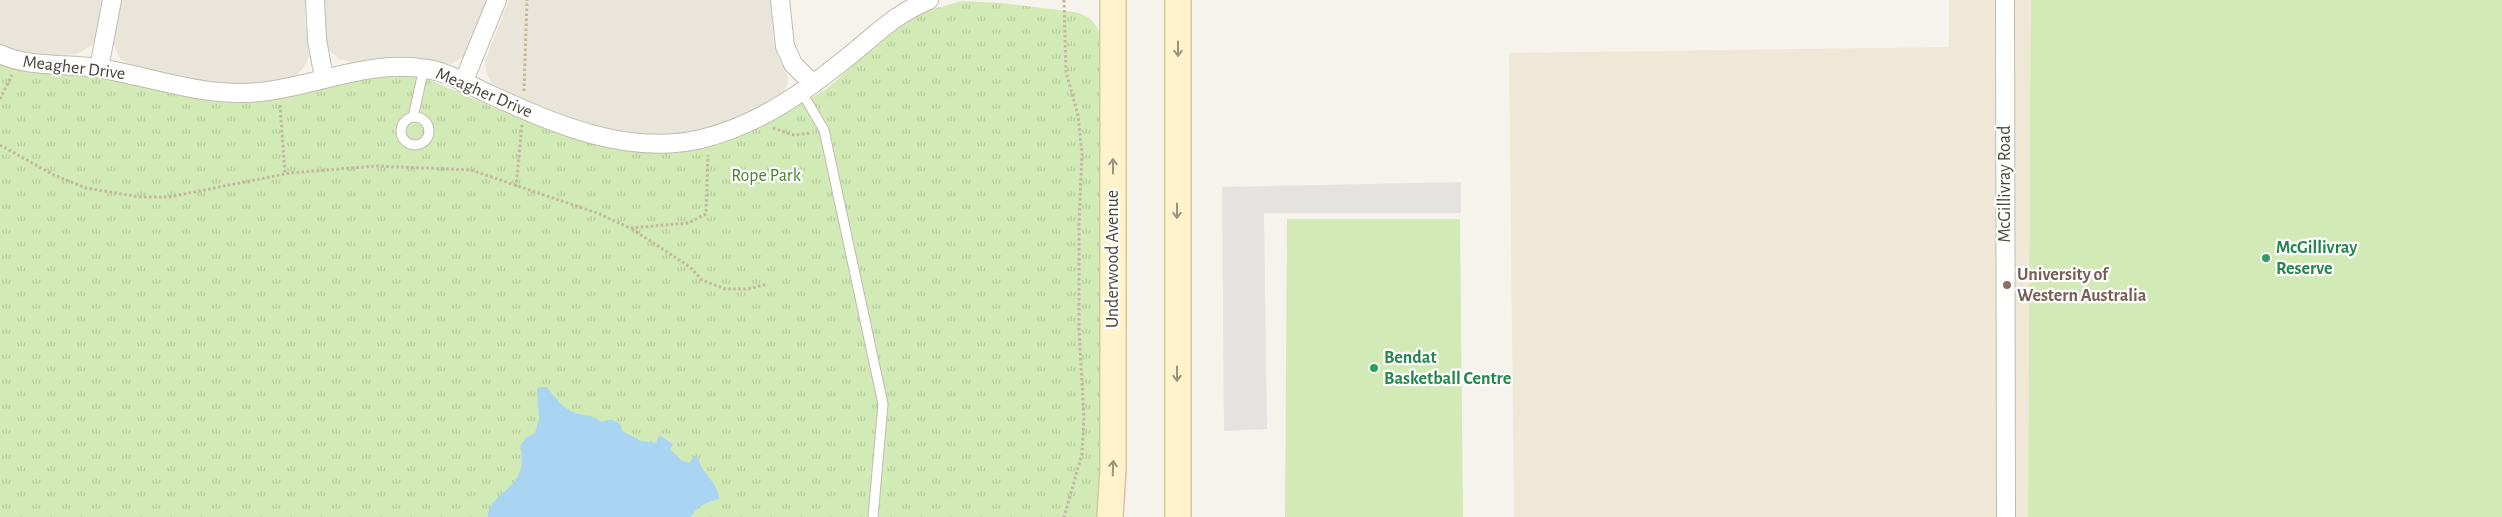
<svg xmlns="http://www.w3.org/2000/svg" width="2502" height="517" font-family="'Alegreya Sans',sans-serif">
<style>
.residential{fill:#eae5da}
.education{fill:#efe8d6}
.park{fill:url(#park-tufts)}
.pitch{fill:#d2eab5}
.parking{fill:#e5e3e0}
.water{fill:#a9d4f2}
.lines{fill:none;stroke-linecap:round;stroke-linejoin:round}
.lane-casing{stroke:#c2bbae;stroke-width:11}
.street-casing{stroke:#c2bbae;stroke-width:20}
.secondary-casing{stroke:#d6c79b;stroke-width:28}
.path{stroke:#c4b79f;stroke-width:3;stroke-dasharray:2.5 2.5;stroke-linecap:butt}
.lane{stroke:#fff;stroke-width:9}
.street{stroke:#fff;stroke-width:18}
.secondary{stroke:#fff3cd;stroke-width:25}
.oneway{stroke:#9c937c}
.leisure-dot{fill:#2e9e5b;stroke:#fff;stroke-width:2}
.education-dot{fill:#8d6e63;stroke:#fff;stroke-width:2}
.labels{text-anchor:middle;dominant-baseline:central;stroke-width:4.5;stroke-linejoin:round;paint-order:stroke}
.street-label{font-size:18px;fill:#4b4439;stroke:#fff}
.park-label{font-size:18px;fill:#4a7f2a;stroke:#fff}
.leisure-label{font-size:18px;font-weight:bold;fill:#27864d;stroke:#fff;text-anchor:start}
.education-label{font-size:18px;font-weight:bold;fill:#785e54;stroke:#fff;text-anchor:start}
</style>
<defs>
<pattern id="park-tufts" width="24" height="20" patternUnits="userSpaceOnUse" patternTransform="scale(1.25)"><rect width="24" height="20" fill="#d2eab5"/><path d="M3 7l-1-3M5 7V3M7 7l1-3M15 17l-1-3M17 17v-4M19 17l1-3" fill="none" stroke="#b6ca9c"/></pattern>
</defs>
<rect width="100%" height="100%" fill="#f6f3ec"/>
<!-- residential -->
<g class="residential">
<polygon points="0,0 104,0 99,30 91,46 77,54 59,55 28,55 7,50 0,45"/>
<polygon points="120,0 306,0 305,21 309,55 305,66 297,75 289,79 253,85 204,83 138,68 121,60 113,43"/>
<polygon points="323,0 492,0 467,55 451,64 403,58 355,63 339,59 328,49 325,41"/>
<polygon points="509,0 772,0 773,39 777,54 787,72 788,83 783,93 766,105 706,130 664,138 588,124 551,112 496,87 491,82 486,72 485,61"/>
</g>
<!-- education -->
<polygon class="education" points="1949,0 2502,0 2502,517 1514,517 1509,53 1949,47"/>
<!-- park -->
<path class="park" d="M962 1 1002 3 1074 12C1093 16 1099 26 1102 44V416L1099 517H0V63L6 67 27 72 91 75 220 102 250 103 281 98 368 77 396 75 420 76 512 115 633 152 686 151 759 128 828 88 893 29 926 11Z"/>
<!-- pitch -->
<g class="pitch">
<polygon points="2031,0 2502,0 2502,517 2028,517"/>
<polygon points="1287,219 1460,219 1463,517 1285,517"/>
</g>
<!-- parking -->
<polygon class="parking" points="1461,182 1461,213 1264,213 1267,429 1224,431 1222,187"/>
<!-- water -->
<path class="water" d="M541 387H547C554 397 564 410 576 413 589 417 588 414 602 422 610 418 614 420 621 425L622 431 641 441 656 443 659 435 673 444 670 449 681 460 689 463 694 456 698 457C701 474 718 481 719 499 707 502 697 506 691 517H488C488 490 531 491 520 446L527 437 535 433 539 419 537 389Z"/>
<g class="lines">
<!-- lane casing -->
<g class="lane-casing">
<g id="lane">
<polyline points="801,91 824,130 883,404 873,517"/>
<polyline points="413,117 424,68"/>
<circle cx="415" cy="131" r="14"/>
</g>
</g>
<!-- street casing -->
<g class="street-casing">
<g id="street">
<polyline points="315,0 317,40 324,78"/>
<polyline points="780,0 785,46 793,64 813,84"/>
<polyline points="2005,0 2006,517"/>
<path d="M0 54C29 68 66 63 98 68 152 77 205 98 260 92 316 86 369 59 427 69 448 72 471 86 491 95 557 125 628 156 701 139 755 126 802 94 844 60 875 36 891 16 929 0"/>
<polyline points="99,68 112,0"/>
<polyline points="463,83 497,0"/>
</g>
</g>
<!-- secondary casing -->
<g class="secondary-casing">
<g id="secondary">
<polyline points="1110,517 1113,469 1113,0"/>
<polyline points="1178,517 1178,0"/>
</g>
</g>
<!-- path -->
<g class="path">
<polyline points="1064,0 1066,72 1078,115 1082,154 1079,223 1079,329 1084,418 1082,454 1064,517"/>
<polyline points="524,91 527,0"/>
<polyline points="0,99 12,75"/>
<polyline points="280,105 285,174"/>
<polyline points="773,128 794,135 811,133"/>
<polyline points="0,145 54,175 86,188 140,197 169,197 290,173 376,166 471,170 597,213 630,228 688,223 706,214 708,155"/>
<polyline points="516,187 522,125"/>
<polyline points="632,229 690,267 702,280 725,289 748,289 767,284"/>
</g>
<!-- lane -->
<use href="#lane" class="lane"/>
<!-- street -->
<use href="#street" class="street"/>
<!-- secondary -->
<use href="#secondary" class="secondary"/>
</g>
<!-- one-way arrows -->
<defs><path id="oneway-shaft" d="M-6 0H5M1.5-3L5.5 0L1.5 3" fill="none" stroke-width="1.6" stroke-linecap="round" stroke-linejoin="round" transform="scale(1.25)"/></defs>
<g class="oneway">
<use href="#oneway-shaft" transform="translate(1178 49) rotate(90)"/>
<use href="#oneway-shaft" transform="translate(1113 166) rotate(-90)"/>
<use href="#oneway-shaft" transform="translate(1177 211) rotate(90)"/>
<use href="#oneway-shaft" transform="translate(1177 374) rotate(90)"/>
<use href="#oneway-shaft" transform="translate(1113 468) rotate(-88)"/>
</g>
<!-- markers -->
<g class="leisure-dot">
<circle cx="2266" cy="258" r="5"/>
<circle cx="1374" cy="368" r="5"/>
</g>
<circle class="education-dot" cx="2007" cy="285" r="5"/>
<g class="labels">
<!-- street labels -->
<g class="street-label">
<text transform="translate(74 68) rotate(7)">Meagher Drive</text>
<text transform="translate(484 93) rotate(23)">Meagher Drive</text>
<text transform="translate(2005 184) rotate(-90)">McGillivray Road</text>
<text transform="translate(1113 259) rotate(-90)">Underwood Avenue</text>
</g>
<!-- park labels -->
<g class="park-label">
<text x="766" y="176">Rope Park</text>
</g>
<!-- leisure labels -->
<g class="leisure-label">
<text x="2276" y="248">McGillivray<tspan x="2276" dy="21">Reserve</tspan></text>
<text x="1384" y="358">Bendat<tspan x="1384" dy="21">Basketball Centre</tspan></text>
</g>
<!-- education labels -->
<g class="education-label">
<text x="2017" y="275">University of<tspan x="2017" dy="21">Western Australia</tspan></text>
</g>
</g>
</svg>
